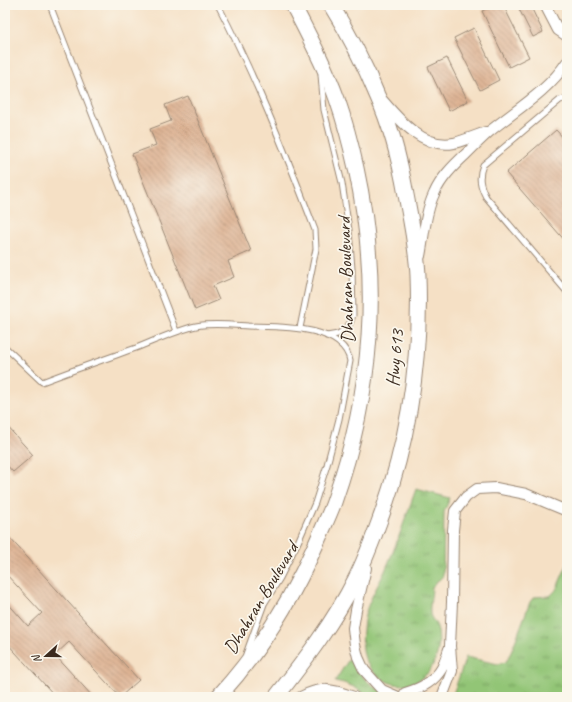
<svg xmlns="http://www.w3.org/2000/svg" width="572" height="702" font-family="Caveat,sans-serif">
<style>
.grass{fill:url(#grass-tufts);stroke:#66784a}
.building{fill:url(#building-back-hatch)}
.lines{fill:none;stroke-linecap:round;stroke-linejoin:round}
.lane-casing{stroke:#988572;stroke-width:7}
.street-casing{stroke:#988572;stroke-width:12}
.secondary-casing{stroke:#988572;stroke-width:17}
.lane{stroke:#fff;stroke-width:5}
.street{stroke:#fff;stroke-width:10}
.secondary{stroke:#fff;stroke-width:15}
.labels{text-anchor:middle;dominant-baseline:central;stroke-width:3.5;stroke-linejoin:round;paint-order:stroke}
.street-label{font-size:19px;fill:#3b2a1e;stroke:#fbf7ec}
</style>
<defs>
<pattern id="grass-tufts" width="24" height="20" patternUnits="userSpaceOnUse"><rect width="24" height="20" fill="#92c576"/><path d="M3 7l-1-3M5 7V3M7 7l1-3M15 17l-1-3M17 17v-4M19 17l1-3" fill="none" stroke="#78a060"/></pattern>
<pattern id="building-back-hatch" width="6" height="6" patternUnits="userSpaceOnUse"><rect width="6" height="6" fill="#ddb293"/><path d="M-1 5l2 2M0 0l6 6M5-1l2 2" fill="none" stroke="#b49177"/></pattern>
</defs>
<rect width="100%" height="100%" fill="#fbf7ec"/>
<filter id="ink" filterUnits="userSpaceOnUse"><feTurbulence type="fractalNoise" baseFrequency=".025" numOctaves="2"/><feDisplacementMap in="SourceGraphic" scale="8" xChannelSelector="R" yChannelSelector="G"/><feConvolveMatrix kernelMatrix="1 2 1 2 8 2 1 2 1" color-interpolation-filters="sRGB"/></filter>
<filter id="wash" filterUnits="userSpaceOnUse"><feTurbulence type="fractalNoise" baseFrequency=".012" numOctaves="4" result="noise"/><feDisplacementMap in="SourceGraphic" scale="16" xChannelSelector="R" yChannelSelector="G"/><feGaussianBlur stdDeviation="0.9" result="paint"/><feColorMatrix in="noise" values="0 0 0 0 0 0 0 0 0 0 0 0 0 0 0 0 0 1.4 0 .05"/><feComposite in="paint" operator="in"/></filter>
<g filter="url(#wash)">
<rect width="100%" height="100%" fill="#f5e0c5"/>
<!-- grass -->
<g class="grass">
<path d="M416 489 450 498 444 512 443 576 432 587C432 595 429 606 430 614 431 619 436 623 437 627 440 637 439 651 435 660 423 693 383 692 367 663 362 654 362 640 363 630 364 606 375 592 385 571 397 544 406 516 416 489Z"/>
<polygon points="567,565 567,635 562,638 567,645 567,697 452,697 466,657 498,664 506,662 512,650 530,602 534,597 550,596 556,590"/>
<path d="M351 656C360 676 366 683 385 693L384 697H370L354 687 344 683 335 681Z"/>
</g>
<g id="blocks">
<!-- building -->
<g class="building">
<polygon points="495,5 503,5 529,57 509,67 482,11"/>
<polygon points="517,5 530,5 543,32 533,37"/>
<polygon points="474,28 499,80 480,90 454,38"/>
<polygon points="447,58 468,101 449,111 428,67"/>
<polygon points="188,96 251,251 228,261 234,277 213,286 219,300 195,310 132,154 156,145 150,129 171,121 165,105"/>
<polygon points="556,130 567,142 567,243 506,173"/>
<polygon points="5,424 33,455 13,472 5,463"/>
<polygon points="7,535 139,680 120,697 69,642 55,655 93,697 56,697 5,641 5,600 28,626 42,613 5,573 5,537"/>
</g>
</g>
</g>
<g filter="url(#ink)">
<use href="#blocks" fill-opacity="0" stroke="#988572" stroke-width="1"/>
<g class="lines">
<!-- lane casing -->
<g class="lane-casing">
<g id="lane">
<polyline points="50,5 176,331"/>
<path d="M218 5C256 78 286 154 315 230L316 249 300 328"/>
<polyline points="321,75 324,110 342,183 349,230 352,269 353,315 350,323 344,330 338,334 327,336"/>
<path d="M567 98 560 100 483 165C478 177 480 186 486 197L567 292"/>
<path d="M5 347 42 382C73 370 105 359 136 348 156 340 175 331 196 326 213 323 231 325 248 326 276 327 343 324 350 361L339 419 327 465 315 503 298 542 280 578 264 604 246 654"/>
</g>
</g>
<!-- street casing -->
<g class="street-casing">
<g id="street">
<polyline points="545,5 558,30 567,36"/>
<path d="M383 101C400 121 424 149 454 143 465 140 475 136 486 132"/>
<path d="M420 256C424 236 425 213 434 194 441 178 453 166 466 154 474 146 482 138 490 131 517 109 548 91 567 62"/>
<polyline points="366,568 356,610 353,628 355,645 358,657 364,670 382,690 396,696"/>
<path d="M405 693C420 689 434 682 442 668 445 662 447 655 449 649"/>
<path d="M301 697C321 686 333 689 354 697"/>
<polyline points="442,697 452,671 450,646 452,602 453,530 455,511 466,497 477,489 496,488 526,494 567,511"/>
</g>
</g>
<!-- secondary casing -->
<g class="secondary-casing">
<g id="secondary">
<path d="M218 697C259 652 292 599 316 544 322 530 329 516 334 502 373 391 381 283 356 168 351 145 345 122 337 99 325 66 309 36 293 5"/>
<path d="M276 697C305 660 334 622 355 580 366 559 374 536 382 514 409 438 421 357 418 276 417 249 411 221 406 195 400 161 391 126 377 95 364 63 349 34 331 5"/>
</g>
</g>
<!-- lane -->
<use href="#lane" class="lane"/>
<!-- street -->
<use href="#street" class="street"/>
<!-- secondary -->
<use href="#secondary" class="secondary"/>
</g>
</g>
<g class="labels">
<!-- street labels -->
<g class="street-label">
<text transform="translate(346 280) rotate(-92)">Dhahran Boulevard</text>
<text transform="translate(395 358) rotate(-85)">Hwy 613</text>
<text transform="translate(261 598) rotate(-59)">Dhahran Boulevard</text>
</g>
</g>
<!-- margin -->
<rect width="572" height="702" fill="none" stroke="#fbf7ec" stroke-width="20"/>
<!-- north arrow -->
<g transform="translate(46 656) rotate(249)" stroke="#fbf7ec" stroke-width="3" paint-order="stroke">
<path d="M0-3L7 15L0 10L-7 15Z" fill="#3b2a1e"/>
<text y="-6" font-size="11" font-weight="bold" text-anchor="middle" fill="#3b2a1e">N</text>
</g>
</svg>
